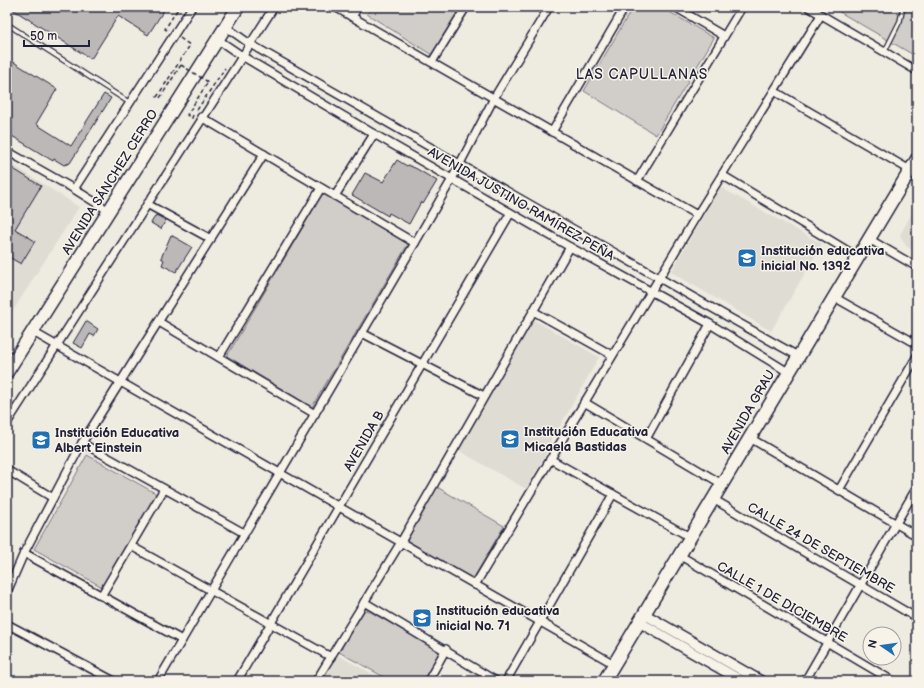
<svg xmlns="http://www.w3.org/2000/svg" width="924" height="688" font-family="'Balsamiq Sans',sans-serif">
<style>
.built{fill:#dfdcd4}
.green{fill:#d1cdc9;stroke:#7a7882}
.building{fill:#bbb8b7;stroke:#22223b}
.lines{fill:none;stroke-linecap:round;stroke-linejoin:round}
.service-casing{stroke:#22223b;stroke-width:6}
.minor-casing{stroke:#22223b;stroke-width:10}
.tertiary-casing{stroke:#22223b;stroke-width:12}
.primary-casing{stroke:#22223b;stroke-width:15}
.trunk-casing{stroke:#22223b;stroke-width:15}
.path{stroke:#22223b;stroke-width:1.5;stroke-dasharray:4 3;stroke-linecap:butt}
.service{stroke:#f7f3e8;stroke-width:3.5}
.minor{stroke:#f7f3e8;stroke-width:7}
.tertiary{stroke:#f7f3e8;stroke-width:9}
.primary{stroke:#f7f3e8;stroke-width:12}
.trunk{stroke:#f7f3e8;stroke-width:12}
.path-bridge{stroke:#22223b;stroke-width:1.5;stroke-dasharray:4 3;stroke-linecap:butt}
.labels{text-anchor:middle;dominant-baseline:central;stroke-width:3;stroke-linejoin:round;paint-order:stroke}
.street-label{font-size:13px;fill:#22223b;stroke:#f7f3e8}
.poi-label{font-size:13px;font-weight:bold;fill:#22223b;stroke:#f7f3e8;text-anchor:start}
.neighbourhood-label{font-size:14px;letter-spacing:1px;fill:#22223b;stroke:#f7f3e8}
</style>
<rect width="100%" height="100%" fill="#eeebe1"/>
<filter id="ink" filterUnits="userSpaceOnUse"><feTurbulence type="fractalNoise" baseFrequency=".025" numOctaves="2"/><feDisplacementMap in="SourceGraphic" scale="8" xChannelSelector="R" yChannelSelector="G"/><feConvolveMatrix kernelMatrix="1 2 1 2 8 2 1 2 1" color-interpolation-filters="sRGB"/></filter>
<g filter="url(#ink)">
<!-- built -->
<g class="built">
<polygon points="7,161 79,207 7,320"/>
<polygon points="720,187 822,244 771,331 671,272"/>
<polygon points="917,204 917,253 906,246 900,235"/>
<polygon points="532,319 599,357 559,428 552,431 550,447 526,489 458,450"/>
<polygon points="337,655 385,681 323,681"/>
</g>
<!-- green -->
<g class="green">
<polygon points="372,7 462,7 432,55 367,14"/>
<polygon points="633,7 661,7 714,38 656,135 584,91"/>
<polygon points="831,7 917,7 917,57"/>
<polygon points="323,193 408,244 312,407 227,356"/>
<polygon points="87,455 157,494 104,588 34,549"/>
<polygon points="437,487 504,526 473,579 406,540"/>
<polygon points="365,609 440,651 423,681 391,681 339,652"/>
</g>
<!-- building -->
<g class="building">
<polygon points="9,7 166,7 148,35 118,16 91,59"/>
<polygon points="7,58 57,89 36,124 71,146 104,94 111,98 70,163 64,165 54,159 53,161 7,133 7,91 12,82 7,79"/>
<polygon points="397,160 407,166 408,165 417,169 437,181 423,204 421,202 409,224 389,213 388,216 352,195 365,173 383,182"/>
<polygon points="7,165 41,186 15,229 35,241 21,264 7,256"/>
<polygon points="156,215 166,220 161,229 151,223"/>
<polygon points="171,235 192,247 176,272 162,265 164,260 161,258"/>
<polygon points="86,321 98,329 94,336 90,334 82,348 73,343"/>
</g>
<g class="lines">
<!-- service casing -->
<g class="service-casing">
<g id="service">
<polyline points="7,24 130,103"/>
<polyline points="885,51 900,21 903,7"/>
</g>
</g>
<!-- minor casing -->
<g class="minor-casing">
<g id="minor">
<polyline points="335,7 697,215"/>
<polyline points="675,7 724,36"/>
<polyline points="808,7 917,71"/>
<polyline points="352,17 358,7"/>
<path d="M226 27 250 44C433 148 614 254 798 356"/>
<polyline points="217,39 242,56 374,134 570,247 710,324 788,372"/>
<polyline points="432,62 466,7"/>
<polyline points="774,91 910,170"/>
<polyline points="201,117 415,243"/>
<polyline points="552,132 625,7"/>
<polyline points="7,151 74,189 109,211"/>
<polyline points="722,175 858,257"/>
<polyline points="637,181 742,7"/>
<polyline points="74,189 192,7"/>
<polyline points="335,196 374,134"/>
<polyline points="147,204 211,239"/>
<polyline points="869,239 917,267"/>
<polyline points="834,297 917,344"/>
<polyline points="533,311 612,355"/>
<polyline points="159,322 315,414"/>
<polyline points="33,332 614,664"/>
<polyline points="362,333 484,396"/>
<polyline points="219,357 321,188"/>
<polyline points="584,402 722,484"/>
<polyline points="7,423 274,7"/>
<polyline points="750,438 917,536"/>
<polyline points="646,439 710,324"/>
<polyline points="82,443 244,533"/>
<polyline points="550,459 690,537"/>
<polyline points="7,470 53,498"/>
<polyline points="839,490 917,356"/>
<polyline points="713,499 917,618"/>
<polyline points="131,546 331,657"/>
<polyline points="24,553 182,640"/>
<polyline points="679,555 893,681"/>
<polyline points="475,585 697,215 821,15"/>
<polyline points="7,592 24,553 82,443 264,154"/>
<polyline points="101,596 164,489"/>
<polyline points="364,602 496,681"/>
<polyline points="7,624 114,681"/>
<polyline points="158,681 415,243 452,179 494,98 549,7"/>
<polyline points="237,681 510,214"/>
<polyline points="316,681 401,542 570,247"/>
<polyline points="428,681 446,649"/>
<polyline points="506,681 613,494"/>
<polyline points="805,681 917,487"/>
</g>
</g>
<!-- tertiary casing -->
<g class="tertiary-casing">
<g id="tertiary">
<polyline points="644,614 761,681"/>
<polyline points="639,622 742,681"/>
</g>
</g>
<!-- primary casing -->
<g class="primary-casing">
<polyline id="primary" points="604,681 917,159"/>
</g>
<!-- trunk casing -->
<g class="trunk-casing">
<polyline id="trunk" points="7,372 238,7"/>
</g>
<!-- path -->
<g class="path">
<polyline points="167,30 165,29 179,7"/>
<polyline points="180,38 190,45 157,97 160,98 181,65"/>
<polyline points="197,110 225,68"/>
<polyline points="193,115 192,118 187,115 208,82"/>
</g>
<!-- service -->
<use href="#service" class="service"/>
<!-- minor -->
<use href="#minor" class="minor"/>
<!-- tertiary -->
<use href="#tertiary" class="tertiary"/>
<!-- primary -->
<use href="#primary" class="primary"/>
<!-- trunk -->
<use href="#trunk" class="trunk"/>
<!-- path-bridge -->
<polyline class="path-bridge" points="181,65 208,82"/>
</g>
</g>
<!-- icons -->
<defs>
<g id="school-square" transform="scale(1)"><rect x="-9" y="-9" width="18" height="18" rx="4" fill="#1f6fb2" stroke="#f7f3e8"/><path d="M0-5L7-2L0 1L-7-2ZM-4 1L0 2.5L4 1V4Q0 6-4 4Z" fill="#fff"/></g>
</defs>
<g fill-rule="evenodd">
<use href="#school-square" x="747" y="258"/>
<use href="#school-square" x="510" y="439"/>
<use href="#school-square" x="41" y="440"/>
<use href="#school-square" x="422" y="618"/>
</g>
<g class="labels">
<!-- street labels -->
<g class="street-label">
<text transform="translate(110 182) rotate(-58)">AVENIDA SÁNCHEZ CERRO</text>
<text transform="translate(521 204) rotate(30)">AVENIDA JUSTINO RAMÍREZ PEÑA</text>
<text transform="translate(748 412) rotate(-60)">AVENIDA GRAU</text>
<text transform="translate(364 441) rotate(-60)">AVENIDA B</text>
<text transform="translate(821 548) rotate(30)">CALLE 24 DE SEPTIEMBRE</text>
<text transform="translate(782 602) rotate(30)">CALLE 1 DE DICIEMBRE</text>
</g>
<!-- poi labels -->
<g class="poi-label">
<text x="761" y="251">Institución educativa<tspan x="761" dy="15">inicial No. 1392</tspan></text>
<text x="524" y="432">Institución Educativa<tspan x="524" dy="15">Micaela Bastidas</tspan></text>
<text x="55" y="433">Institución Educativa<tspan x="55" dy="15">Albert Einstein</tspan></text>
<text x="436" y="611">Institución educativa<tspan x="436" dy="15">inicial No. 71</tspan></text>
</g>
<!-- neighbourhood labels -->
<g class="neighbourhood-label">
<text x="642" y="74">LAS CAPULLANAS</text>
</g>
</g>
<!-- margin -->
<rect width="924" height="688" fill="none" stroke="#f7f3e8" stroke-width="24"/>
<rect x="12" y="12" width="900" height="664" fill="none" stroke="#22223b" stroke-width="1.5" filter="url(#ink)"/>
<!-- north arrow -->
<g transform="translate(882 646) rotate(283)"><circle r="19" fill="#f7f3e8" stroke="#a29fa3"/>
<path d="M0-3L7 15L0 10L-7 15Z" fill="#1f6fb2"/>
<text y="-6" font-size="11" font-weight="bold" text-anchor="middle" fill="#22223b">N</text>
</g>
<!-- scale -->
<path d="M24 40v6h65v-6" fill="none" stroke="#22223b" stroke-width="2"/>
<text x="30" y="40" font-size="12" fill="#22223b" stroke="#f7f3e8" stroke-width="3" paint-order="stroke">50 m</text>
</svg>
